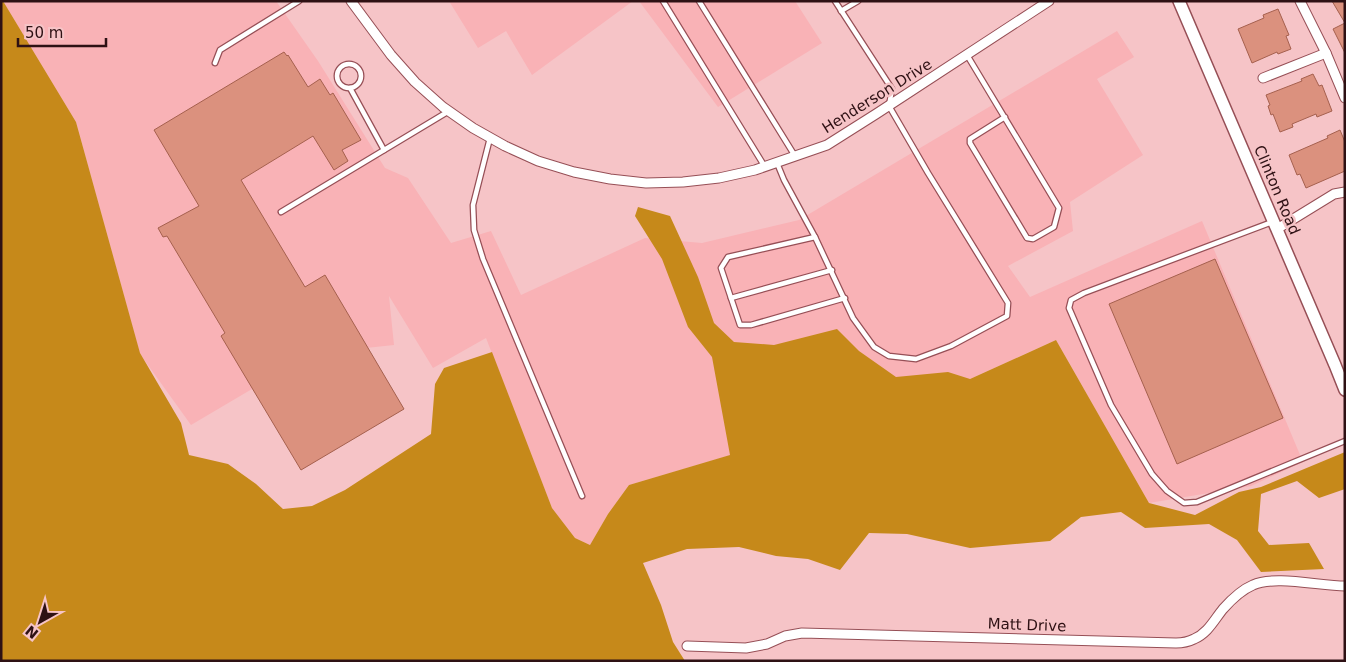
<svg xmlns="http://www.w3.org/2000/svg" width="1346" height="662" font-family="'DejaVu Sans',sans-serif">
<style>
.built{fill:#f9b2b6}
.forest{fill:#c6891a}
.building{fill:#db917e;stroke:#a5604e}
.lines{fill:none;stroke-linecap:round;stroke-linejoin:round}
.service-casing{stroke:#964f56;stroke-width:7}
.minor-casing{stroke:#964f56;stroke-width:11}
.tertiary-casing{stroke:#964f56;stroke-width:14}
.service{stroke:#fff;stroke-width:4.5}
.minor{stroke:#fff;stroke-width:9}
.tertiary{stroke:#fff;stroke-width:11}
.labels{text-anchor:middle;dominant-baseline:central;stroke-width:5;stroke-linejoin:round;paint-order:stroke}
.street-label{font-size:15px;fill:#2e1114;stroke:#f6c4c7}
</style>
<rect width="100%" height="100%" fill="#f6c4c7"/>
<!-- built -->
<g class="built">
<polygon points="3,1 276,1 318,61 385,168 408,178 451,243 491,231 521,295 645,238 702,243 799,220 1117,31 1134,57 1097,79 1143,155 1070,202 1073,231 1008,266 1030,297 1202,221 1303,462 1251,486 1149,503 1056,340 961,383 731,455 629,485 608,514 590,545 575,538 552,508 486,338 433,368 389,296 394,345 262,359 263,397 252,389 191,425 140,354 76,122"/>
<polygon points="449,1 633,1 532,75 506,31 478,48"/>
<polygon points="639,1 795,1 822,43 718,107"/>
</g>
<!-- forest -->
<polygon class="forest" points="1,1 3,1 76,122 140,353 181,423 189,455 228,464 256,484 283,509 312,506 345,490 431,434 435,384 444,368 492,352 552,508 575,538 590,545 608,514 629,485 730,455 712,357 688,327 662,259 635,216 638,207 670,216 698,277 714,323 734,342 774,345 837,329 859,351 896,377 948,372 970,379 1056,340 1149,503 1195,515 1239,492 1261,487 1345,452 1345,489 1319,498 1297,481 1261,494 1258,531 1269,545 1309,543 1324,569 1261,572 1237,540 1209,524 1145,528 1121,512 1081,517 1050,541 970,548 907,534 869,533 840,570 808,559 776,556 739,547 687,549 643,563 661,605 673,642 685,661 1,661"/>
<!-- building -->
<g class="building">
<polygon points="1332,1 1343,1 1345,4 1345,53 1333,29 1345,23"/>
<polygon points="1278,9 1289,35 1286,36 1291,49 1278,54 1277,52 1252,63 1238,29 1264,18 1263,15"/>
<polygon points="284,52 287,56 288,55 308,87 320,79 330,95 333,93 361,140 342,150 348,161 334,170 313,136 241,180 305,287 325,275 404,409 301,470 221,336 225,333 167,236 163,237 158,228 199,206 154,130"/>
<polygon points="1313,74 1319,86 1322,85 1332,111 1317,117 1316,114 1292,124 1293,127 1280,132 1273,114 1271,115 1268,106 1270,105 1266,95 1302,81 1301,79"/>
<polygon points="1340,130 1345,142 1345,171 1306,188 1300,174 1297,175 1289,155 1328,138 1327,136"/>
<polygon points="1215,259 1283,418 1177,464 1109,304"/>
</g>
<g class="lines">
<!-- service casing -->
<g class="service-casing">
<g id="service">
<polyline points="663,1 765,167"/>
<polyline points="699,1 795,156"/>
<polyline points="841,11 858,1"/>
<polyline points="967,55 1059,208 1054,227 1033,239 1027,238 970,143 970,139 1005,117"/>
<polyline points="215,63 220,50 299,1"/>
<circle cx="349" cy="76" r="12"/>
<polyline points="350,88 384,150"/>
<polyline points="490,138 473,205 474,230 483,259 582,496"/>
<polyline points="777,163 784,180 815,237 728,257 721,268 740,325 751,325 845,298"/>
<polyline points="281,212 449,111"/>
<polyline points="1272,222 1084,293 1071,300 1069,308 1111,405 1152,474 1167,491 1184,503 1197,502 1345,441"/>
<polyline points="815,237 853,318 874,347 889,356 916,359 951,346 1007,316 1008,303 928,173 889,106 892,89 835,1"/>
<polyline points="731,298 832,270"/>
</g>
</g>
<!-- minor casing -->
<g class="minor-casing">
<g id="minor">
<polyline points="351,1 391,55 415,82 443,107 473,128 505,146 538,161 574,172 610,179 646,183 683,182 719,178 755,170 827,145 876,114 1049,1"/>
<polyline points="1300,1 1326,53 1345,98"/>
<polyline points="1263,78 1326,53"/>
<polyline points="1277,229 1334,194 1345,192"/>
<path d="M687 646 746 648 767 644 785 636 802 633 1176 643C1182 643 1188 642 1194 639 1208 633 1214 620 1223 609 1231 600 1241 590 1253 585 1274 575 1320 586 1345 586"/>
</g>
</g>
<!-- tertiary casing -->
<g class="tertiary-casing">
<polyline id="tertiary" points="1179,1 1335,365 1345,390"/>
</g>
<!-- service -->
<use href="#service" class="service"/>
<!-- minor -->
<use href="#minor" class="minor"/>
<!-- tertiary -->
<use href="#tertiary" class="tertiary"/>
</g>
<g class="labels">
<!-- street labels -->
<g class="street-label">
<text transform="translate(877 96) rotate(-32)">Henderson Drive</text>
<text transform="translate(1277 190) rotate(67)">Clinton Road</text>
<text transform="translate(1027 625) rotate(2)">Matt Drive</text>
</g>
</g>
<!-- border -->
<rect width="1346" height="662" fill="none" stroke="#2e1114" stroke-width="5"/>
<!-- north arrow -->
<g transform="translate(40 622) rotate(219)" stroke="#f6c4c7" stroke-width="4" paint-order="stroke">
<path d="M0-4L9 19L0 12L-9 19Z" fill="#2e1114"/>
<text y="-8" font-size="14" font-weight="bold" text-anchor="middle" fill="#2e1114">N</text>
</g>
<!-- scale -->
<path d="M18 38v8h88v-8" fill="none" stroke="#2e1114" stroke-width="2.5"/>
<text x="25" y="38" font-size="15" fill="#2e1114" stroke="#f6c4c7" stroke-width="4" paint-order="stroke">50 m</text>
</svg>
